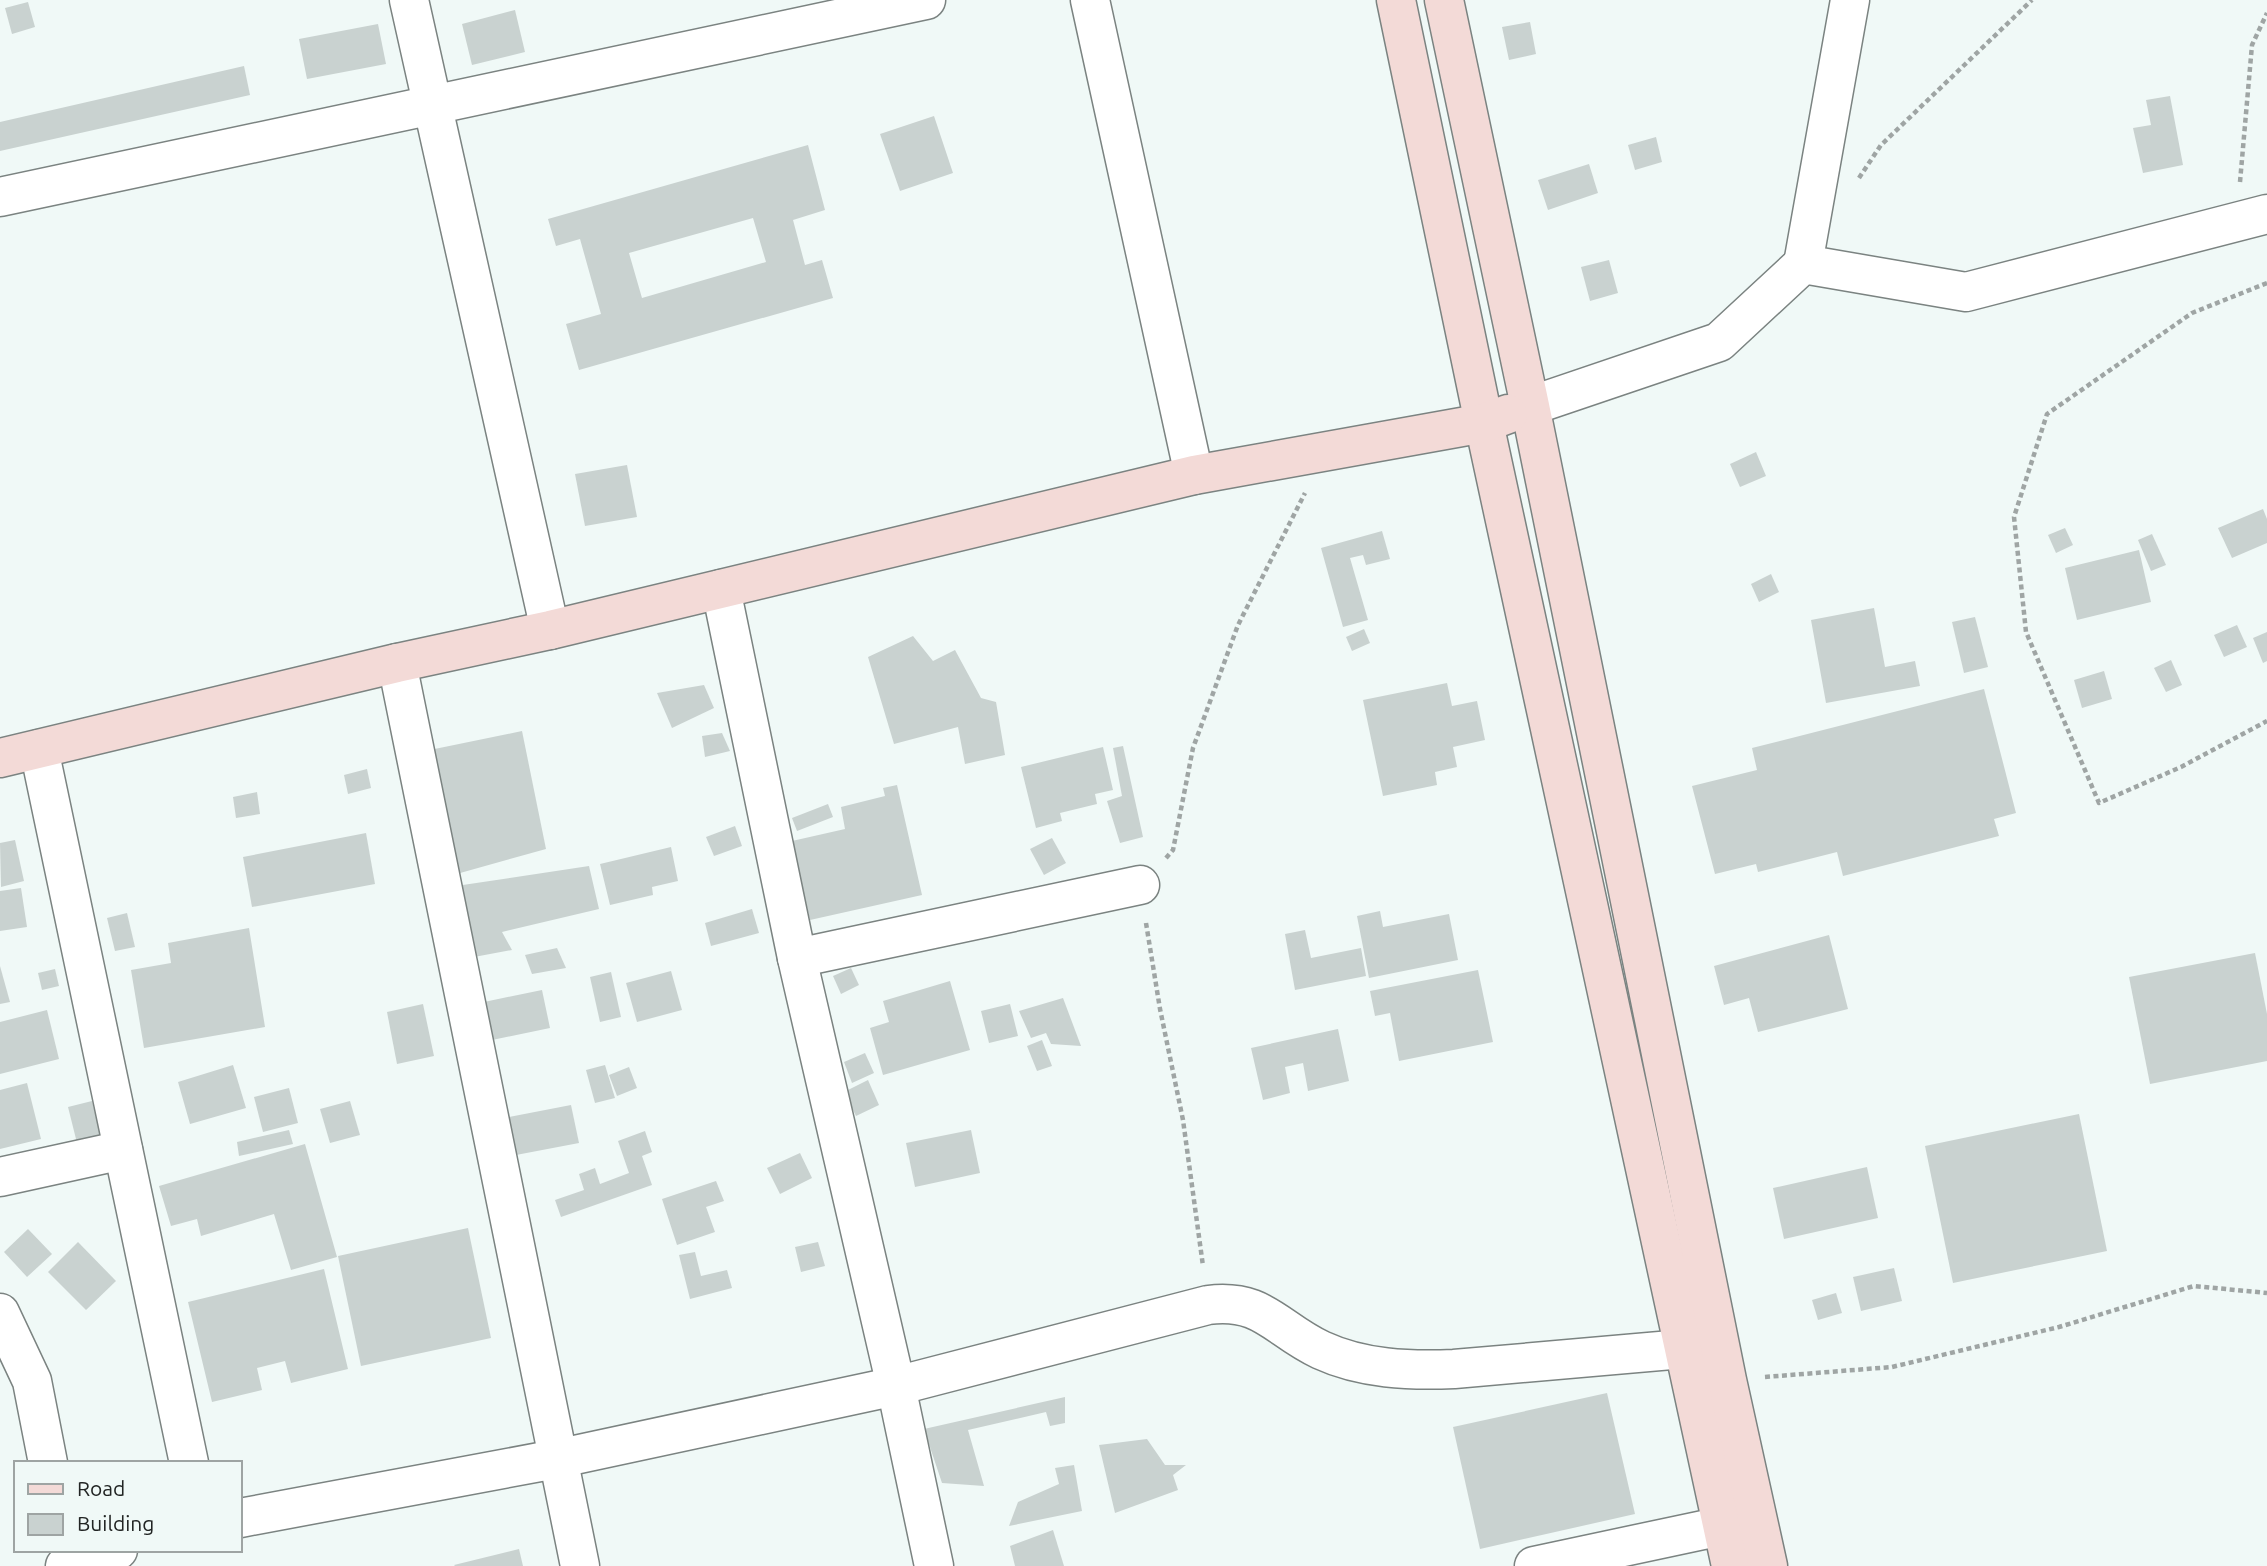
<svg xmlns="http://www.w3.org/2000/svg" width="2267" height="1566" font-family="Ubuntu,sans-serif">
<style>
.building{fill:#c9d2d0;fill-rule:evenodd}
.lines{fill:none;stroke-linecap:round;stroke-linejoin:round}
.street-casing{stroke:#7b8381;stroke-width:41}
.secondary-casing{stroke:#7b8381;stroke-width:41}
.path{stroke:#9fa5a4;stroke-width:4.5;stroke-dasharray:5 3.5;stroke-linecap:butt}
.street{stroke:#fff;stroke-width:38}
.secondary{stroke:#f3dad7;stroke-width:38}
</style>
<rect width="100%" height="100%" fill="#f0f9f7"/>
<!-- building -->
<g class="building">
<polygon points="28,2 35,27 12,34 5,8"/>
<polygon points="515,10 525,52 472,65 462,24"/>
<polygon points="1530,22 1536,54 1509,60 1502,27"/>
<polygon points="378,24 386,64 307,79 299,39"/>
<polygon points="244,66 250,95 0,151 0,122"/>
<polygon points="2170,96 2183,165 2143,173 2133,128 2151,125 2146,100"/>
<polygon points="934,116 953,173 900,191 880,134"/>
<polygon points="1656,137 1662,162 1635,170 1628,145"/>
<path d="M808 145 825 210 793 220 805 265 822 260 833 298 579 370 566 324 601 314 580 239 556 246 548 219ZM753 218 766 262 642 298 629 253Z"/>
<polygon points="1589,164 1598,193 1548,210 1538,180"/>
<polygon points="1609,260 1618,293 1590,301 1581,267"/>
<polygon points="1756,452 1766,476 1740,487 1730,464"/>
<polygon points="627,465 637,517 585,526 575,474"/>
<polygon points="2263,509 2267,519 2267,543 2232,558 2218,528"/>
<polygon points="2065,528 2073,545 2056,553 2048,535"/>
<polygon points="1382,531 1390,559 1366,565 1363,555 1350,558 1368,620 1343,627 1321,548"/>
<polygon points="2152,534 2166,565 2151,571 2138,540"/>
<polygon points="2139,550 2151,602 2077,620 2065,568"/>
<polygon points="1771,574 1779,592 1759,602 1751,584"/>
<polygon points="1874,608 1885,667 1915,661 1920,686 1826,703 1811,620"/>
<polygon points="1975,617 1988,667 1964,673 1952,622"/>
<polygon points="2237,625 2247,647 2224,657 2214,635"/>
<polygon points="1364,629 1370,643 1352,651 1346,637"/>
<polygon points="2267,632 2267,661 2263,663 2253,638"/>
<polygon points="913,636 933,661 955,650 981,698 996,702 1005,755 965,764 958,727 894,744 868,657"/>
<polygon points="2171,660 2182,685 2166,692 2154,668"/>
<polygon points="2104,671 2112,699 2082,708 2074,680"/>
<polygon points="1447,683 1452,706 1477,701 1485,740 1453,747 1457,767 1435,772 1437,785 1383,796 1363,700"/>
<polygon points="704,685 714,708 672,728 657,693"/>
<polygon points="1984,689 2016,813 1994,819 1999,836 1843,876 1837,852 1758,872 1756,864 1715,874 1692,786 1757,770 1752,748"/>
<polygon points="522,731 546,849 453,875 420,752"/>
<polygon points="722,733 730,751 705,757 702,736"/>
<polygon points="1123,746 1143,837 1120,843 1107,801 1122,796 1113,748"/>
<polygon points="1103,747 1113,790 1095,794 1097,804 1060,813 1062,821 1036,828 1021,767"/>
<polygon points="367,769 371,788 348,794 344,775"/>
<polygon points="897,785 922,895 810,920 792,841 845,829 841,807 885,796 883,788"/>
<polygon points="257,792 260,814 236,818 233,797"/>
<polygon points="828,804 833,817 797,831 792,818"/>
<polygon points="735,826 742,846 714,856 706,837"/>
<polygon points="366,833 375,884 252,907 243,857"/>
<polygon points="1052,838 1066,863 1044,875 1030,849"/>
<polygon points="15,840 24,881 1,887 0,843"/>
<polygon points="671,847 678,881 652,887 653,895 610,905 600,864"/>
<polygon points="589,866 599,909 502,932 512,950 474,957 456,886"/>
<polygon points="21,888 27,927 0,931 0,891"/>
<polygon points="752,909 759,933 711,946 705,923"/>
<polygon points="1380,911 1383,927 1449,914 1458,960 1369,978 1357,916"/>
<polygon points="127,913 135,947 115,951 107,918"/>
<polygon points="249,928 265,1027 144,1048 131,970 171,963 168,943"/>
<polygon points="1305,930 1311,958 1361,948 1366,976 1295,990 1285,934"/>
<polygon points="1829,935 1848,1009 1758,1032 1749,998 1724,1005 1714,966"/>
<polygon points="557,948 566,968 532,974 525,955"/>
<polygon points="2255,953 2267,1014 2267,1061 2150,1084 2129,977"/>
<polygon points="0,966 10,1002 0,1004"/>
<polygon points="851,968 859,985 841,994 833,976"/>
<polygon points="55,969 59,986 42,990 38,973"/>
<polygon points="1478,970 1493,1042 1399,1061 1390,1013 1375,1016 1370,991"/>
<polygon points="671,971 682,1010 637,1022 626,983"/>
<polygon points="611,972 621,1017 600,1022 590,977"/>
<polygon points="950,981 970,1050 883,1075 870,1028 889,1022 883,1001"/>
<polygon points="542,990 550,1028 492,1040 484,1002"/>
<polygon points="1063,998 1081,1046 1051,1044 1046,1033 1031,1038 1019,1011"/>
<polygon points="423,1004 434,1056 397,1064 387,1012"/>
<polygon points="1010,1004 1018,1036 989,1043 981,1011"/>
<polygon points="47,1010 59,1059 0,1074 0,1022"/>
<polygon points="1338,1029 1349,1081 1308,1091 1303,1063 1285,1067 1290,1093 1263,1100 1251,1048"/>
<polygon points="1042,1040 1052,1066 1037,1071 1027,1046"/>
<polygon points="865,1053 874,1073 852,1083 844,1062"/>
<polygon points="233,1065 246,1108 190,1124 178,1082"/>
<polygon points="605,1065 615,1098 595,1103 586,1070"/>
<polygon points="629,1067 637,1088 617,1096 609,1075"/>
<polygon points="868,1080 879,1105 856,1116 844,1092"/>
<polygon points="27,1083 41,1139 0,1149 0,1090"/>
<polygon points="289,1088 298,1123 263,1132 254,1097"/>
<polygon points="92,1101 101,1137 77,1143 68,1107"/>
<polygon points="350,1101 360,1135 330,1143 320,1109"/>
<polygon points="571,1105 579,1143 516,1155 509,1117"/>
<polygon points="2079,1114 2107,1251 1953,1283 1925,1146"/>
<polygon points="289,1130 293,1144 239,1156 237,1142"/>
<polygon points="971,1130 980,1173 915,1187 906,1143"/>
<polygon points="645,1131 652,1152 642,1156 652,1185 561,1217 555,1200 584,1190 579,1174 595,1168 600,1184 629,1173 618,1141"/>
<polygon points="305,1144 337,1257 291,1270 274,1214 201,1236 197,1219 171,1226 159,1186"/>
<polygon points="800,1153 812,1178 780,1194 767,1168"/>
<polygon points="1867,1167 1878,1218 1784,1239 1773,1188"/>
<polygon points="716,1181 724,1201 706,1207 715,1232 677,1245 662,1199"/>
<polygon points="468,1228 491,1338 361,1366 338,1256"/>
<polygon points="28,1229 52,1254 27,1277 4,1252"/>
<polygon points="78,1242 116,1281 86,1310 48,1272"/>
<polygon points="818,1242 825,1266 801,1272 795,1247"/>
<polygon points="695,1252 701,1276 727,1270 732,1288 690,1299 679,1255"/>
<polygon points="1894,1268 1902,1301 1861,1311 1853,1277"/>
<polygon points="324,1269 348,1369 291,1383 285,1361 257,1368 262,1390 212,1402 188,1302"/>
<polygon points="1836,1293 1842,1313 1818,1320 1812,1300"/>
<polygon points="1607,1393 1635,1514 1480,1549 1453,1427"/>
<polygon points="1065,1397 1065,1423 1050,1426 1046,1412 968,1430 984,1486 942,1483 924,1429"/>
<polygon points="1147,1439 1165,1465 1186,1465 1173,1475 1178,1490 1115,1513 1099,1445"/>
<polygon points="1074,1465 1082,1511 1009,1526 1018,1502 1059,1484 1055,1468"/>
<polygon points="1053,1530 1064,1566 1015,1566 1010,1546"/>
<polygon points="519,1549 523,1566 455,1566 454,1565"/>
</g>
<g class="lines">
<!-- street casing -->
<g class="street-casing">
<g id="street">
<polyline points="409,0 550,630"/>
<polyline points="1090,0 1194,475"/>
<polyline points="0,197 926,0"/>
<polyline points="1803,264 1850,0"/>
<polyline points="1530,406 1719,342 1803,264 1966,292 2267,214"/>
<polyline points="721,589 797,958 896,1386 934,1566"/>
<polyline points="397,663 580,1566"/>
<polyline points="39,749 189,1463"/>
<polyline points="797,958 1140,885"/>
<polyline points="0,1177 123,1150"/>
<polyline points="0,1313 32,1381 48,1463"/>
<path d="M240 1518 556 1459 896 1386 1208 1305C1263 1298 1276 1329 1321 1350 1362 1369 1409 1371 1454 1369L1683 1349"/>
<polyline points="65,1566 118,1550"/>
<polyline points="1534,1566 1722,1526"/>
</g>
</g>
<!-- secondary casing -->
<g class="secondary-casing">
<g id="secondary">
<polyline points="1396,0 1484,423 1731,1566"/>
<polyline points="1444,0 1530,406 1727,1380 1768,1566"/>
<polyline points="0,758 397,663 550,630 1194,475 1484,423 1508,414"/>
</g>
</g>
<!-- path -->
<g class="path">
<polyline points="1859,178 1881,145 2032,0"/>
<polyline points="2240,182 2252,45 2267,13"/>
<polyline points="2267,283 2192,313 2047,414 2014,517 2026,632 2099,803 2181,767 2267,721"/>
<polyline points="1166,858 1173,850 1193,748 1238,625 1305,493"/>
<polyline points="1146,923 1160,1009 1183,1120 1203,1266"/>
<polyline points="1765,1377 1892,1367 2059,1327 2194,1286 2267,1293"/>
</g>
<!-- street -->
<use href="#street" class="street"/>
<!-- secondary -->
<use href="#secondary" class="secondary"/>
</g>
<!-- legend -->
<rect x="14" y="1461" width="228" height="91" fill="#f0f9f7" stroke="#9ea4a3" stroke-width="2"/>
<rect x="28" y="1484" width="35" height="10" fill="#f3dad7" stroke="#9ea4a3" stroke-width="2"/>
<text x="77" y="1496" font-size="21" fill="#222524">Road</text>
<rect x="28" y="1514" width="35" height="21" fill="#c9d2d0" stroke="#9ea4a3" stroke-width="2"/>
<text x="77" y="1531" font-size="21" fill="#222524">Building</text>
</svg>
